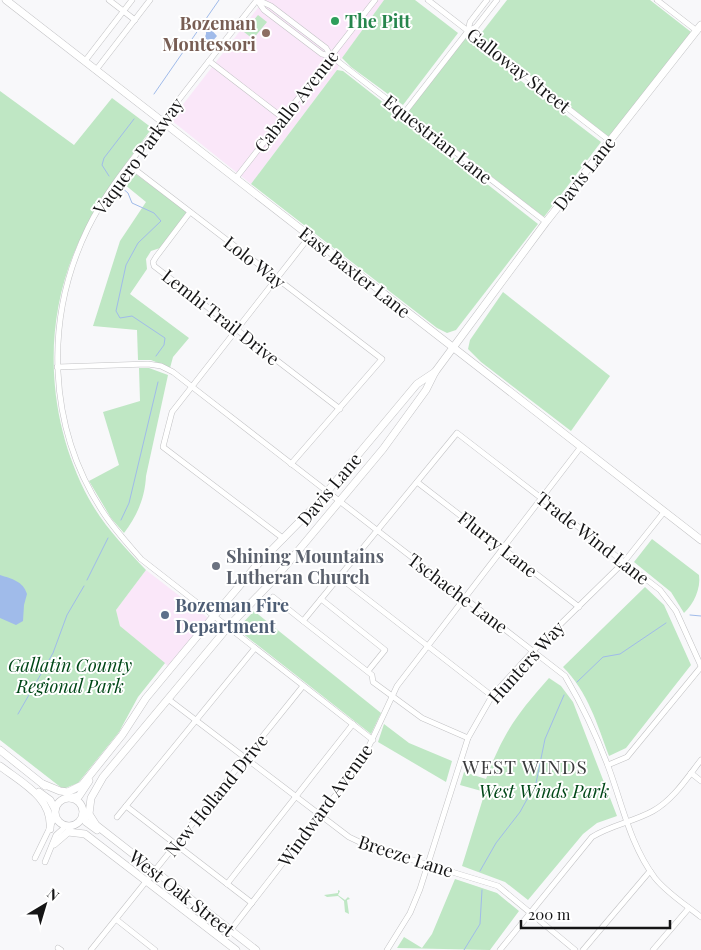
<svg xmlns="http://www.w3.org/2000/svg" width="701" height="950" font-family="'Playfair Display',serif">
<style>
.commercial{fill:#fae7f9}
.green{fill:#bfe7c4}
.water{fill:#a0bbea}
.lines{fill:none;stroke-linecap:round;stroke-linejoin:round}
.stream{stroke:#a0bbea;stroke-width:1}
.street-casing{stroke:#c2c2c4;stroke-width:6}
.secondary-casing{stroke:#c2c2c4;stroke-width:8}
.street{stroke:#fff;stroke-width:5}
.secondary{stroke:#fff;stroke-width:7}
.leisure-dot{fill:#2e9e5b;stroke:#fff;stroke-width:2}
.education-dot{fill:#8d6e63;stroke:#fff;stroke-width:2}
.worship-dot{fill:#6b7280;stroke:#fff;stroke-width:2}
.service-dot{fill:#5c6f8a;stroke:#fff;stroke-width:2}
.labels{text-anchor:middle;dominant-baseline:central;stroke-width:4;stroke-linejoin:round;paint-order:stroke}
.leisure-label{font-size:18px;font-weight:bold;fill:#27864d;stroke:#fff;text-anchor:start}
.education-label{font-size:18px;font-weight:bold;fill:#785e54;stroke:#fff;text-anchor:end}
.street-label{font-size:18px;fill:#151516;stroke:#fff}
.worship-label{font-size:18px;font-weight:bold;fill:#5b616d;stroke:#fff;text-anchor:start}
.service-label{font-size:18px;font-weight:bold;fill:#4e5e75;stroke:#fff;text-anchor:start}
.park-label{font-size:18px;font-style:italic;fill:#004717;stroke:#fff}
.neighbourhood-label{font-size:19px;letter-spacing:1px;fill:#3c3c3e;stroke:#fff}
</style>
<rect width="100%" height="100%" fill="#f8f8fa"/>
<!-- commercial -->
<g class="commercial">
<polygon points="264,0 384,0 342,58 337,70 251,184 171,120"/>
<polygon points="146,570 208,618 168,666 120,626 116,610"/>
</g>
<!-- green -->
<g class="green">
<polygon points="384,0 415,0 458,33 403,105 351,67 342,58"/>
<polygon points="507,0 650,0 691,32 609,137 479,36"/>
<polygon points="258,15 267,22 253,39 244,32"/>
<polygon points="465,38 601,142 544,217 408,112"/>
<polygon points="337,70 343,71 538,224 456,330 447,333 437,328 251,184"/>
<path d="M0 91 74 145 112 98 152 128C127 162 101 195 83 233 41 316 45 418 89 499 104 526 125 548 146 570L116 610 120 626 165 663 138 697 119 732 78 783 63 789 0 740Z"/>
<polygon points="133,172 187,212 160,248 151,251 146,259 147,269 130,294 189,338 173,357 170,368 151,360 138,360 137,330 93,326 120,241 146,202 124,184"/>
<polygon points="503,292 610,376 571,431 481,362 468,349 470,340"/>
<path d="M139 368H149L168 375 146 476C145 498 137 516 124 533L111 518 89 481 119 465 103 412 140 401Z"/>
<path d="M652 539 699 575C701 588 694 604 684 613L671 592 634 562Z"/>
<path d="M645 587 664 605 691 665 626 748 609 756C597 724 588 692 563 667Z"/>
<polygon points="254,611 381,713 371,734 237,629"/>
<path d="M549 678 561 686 573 702 617 816 597 823 583 834 528 900 505 882 462 866 485 792 460 785 464 772 486 779C503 733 517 714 549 678Z"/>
<polygon points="384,724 409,743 452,761 446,782 378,742"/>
<polygon points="455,879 497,893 519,911 490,950 397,948 404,937 422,948 432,934"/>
<polygon points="338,890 340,891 338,895 345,900 348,897 350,899 347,900 349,914 345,912 344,901 338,896 327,897 324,895 338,893"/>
</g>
<!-- water -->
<g class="water">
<polygon points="208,26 217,36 204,51 200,51 206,34 206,27"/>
<path d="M0 575C12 579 23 581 27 594L24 605 23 621 16 625 0 618Z"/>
</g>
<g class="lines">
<!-- stream -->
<g class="stream">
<polyline points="154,94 219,0"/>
<polyline points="109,176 102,165 104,158 134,119"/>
<polyline points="122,188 128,193 132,203 154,213 161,221 138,243 126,265 116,311 120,318 132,316 165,338 164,345 156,356"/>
<polyline points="121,520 129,503 158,382"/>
<polyline points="87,580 108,538"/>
<polyline points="690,615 701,616"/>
<polyline points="577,682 603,657 620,654 666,623"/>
<polyline points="18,714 53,653 67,615 84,586"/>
<polyline points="480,871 496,843 520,812 536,783 545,739 564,695"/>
<polyline points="464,950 480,924 482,890"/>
</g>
<!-- street casing -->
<g class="street-casing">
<g id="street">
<polyline points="109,0 135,20"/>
<path d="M257 0C223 43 190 85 157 128 132 160 106 191 88 228 44 318 47 427 103 512 114 529 128 544 141 559L373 740"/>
<polyline points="257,0 264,10 322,54 331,56"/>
<polyline points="258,0 271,6 326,48 331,56 546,222"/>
<polyline points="428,0 610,141"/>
<polyline points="657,0 697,31"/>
<polyline points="468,31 476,27 497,0"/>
<polyline points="85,61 132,0"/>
<polyline points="209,61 283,118"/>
<polyline points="96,70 150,0"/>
<polyline points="405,112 468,31 470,22 487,0"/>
<polyline points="129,165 382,359 291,464"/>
<polyline points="236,178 375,0"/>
<polyline points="190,212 156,257 153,262 154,266 340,409"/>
<path d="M57 367 148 364 161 366 173 372 565 676C582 705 596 734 608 766 622 803 630 845 655 878 667 893 686 905 701 917"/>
<polyline points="417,482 579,607"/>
<polyline points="284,539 163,447 172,412 310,236"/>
<polyline points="339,577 492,696"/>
<polyline points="273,597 303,621"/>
<polyline points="321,599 385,650 368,671"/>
<polyline points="168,699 349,837 370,847 498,886 575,950"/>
<polyline points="468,738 422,718 373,682 372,675 303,621 457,433 660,590 676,611 701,666"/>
<polyline points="608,765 627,757 701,667"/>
<polyline points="691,773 701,781"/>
<polyline points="126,806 252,903"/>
<polyline points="117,817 255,648"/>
<polyline points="35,858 55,817"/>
<polyline points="45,862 56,835 66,826"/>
<polyline points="227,884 353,724"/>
<polyline points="117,920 155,950"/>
<polyline points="223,940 362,761 397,686 580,448"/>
<polyline points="58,948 61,950"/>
<polyline points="91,950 303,686"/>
<polyline points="387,950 410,913 420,889 468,738 492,696 534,650 624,562 664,512"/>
<path d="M500 950 592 837C611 825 633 822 653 811 673 800 687 778 701 760"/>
<polyline points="583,950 650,871"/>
<polyline points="653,950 689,908"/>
</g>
</g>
<!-- secondary casing -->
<g class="secondary-casing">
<g id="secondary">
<polyline points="6,0 701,540"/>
<polyline points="0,750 45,786"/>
<path d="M0 766C22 783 53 798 50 829"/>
<polyline points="43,784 60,791 68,792 82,785 122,735 146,698 214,616 256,566 316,505 417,384 435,372"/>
<polyline points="39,792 50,800 55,809"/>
<polyline points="71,798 79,796 89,781"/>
<circle cx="69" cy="812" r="14"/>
<polyline points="83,814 86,822 97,830"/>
<polyline points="54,844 68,832 85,834 236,950"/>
<polyline points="256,950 96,825 89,814 91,798 103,777 228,627 278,575 383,449 426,390 435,372 546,222 701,25"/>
</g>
</g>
<!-- street -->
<use href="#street" class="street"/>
<!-- secondary -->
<use href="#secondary" class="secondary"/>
</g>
<!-- markers -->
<circle class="leisure-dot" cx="335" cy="21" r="5"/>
<circle class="education-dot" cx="266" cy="33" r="5"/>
<circle class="worship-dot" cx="216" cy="566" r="5"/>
<circle class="service-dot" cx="165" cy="615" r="5"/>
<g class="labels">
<!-- leisure labels -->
<g class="leisure-label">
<text x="345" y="21">The Pitt</text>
</g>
<!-- education labels -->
<g class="education-label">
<text x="256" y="23">Bozeman<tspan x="256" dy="21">Montessori</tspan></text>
</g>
<!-- street labels -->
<g class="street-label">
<text transform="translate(519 70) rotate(38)">Galloway Street</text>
<text transform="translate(296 101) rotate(-52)">Caballo Avenue</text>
<text transform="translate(438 139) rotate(38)">Equestrian Lane</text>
<text transform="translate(138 156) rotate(-54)">Vaquero Parkway</text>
<text transform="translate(584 173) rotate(-52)">Davis Lane</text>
<text transform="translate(255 262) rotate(38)">Lolo Way</text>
<text transform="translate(355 272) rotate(38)">East Baxter Lane</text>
<text transform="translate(221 317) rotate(38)">Lemhi Trail Drive</text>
<text transform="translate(329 489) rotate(-50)">Davis Lane</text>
<text transform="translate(593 538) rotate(38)">Trade Wind Lane</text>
<text transform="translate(498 544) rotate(38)">Flurry Lane</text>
<text transform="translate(458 593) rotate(37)">Tschache Lane</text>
<text transform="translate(526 662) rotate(-48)">Hunters Way</text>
<text transform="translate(216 795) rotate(-51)">New Holland Drive</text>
<text transform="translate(325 805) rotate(-54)">Windward Avenue</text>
<text transform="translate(406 856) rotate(18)">Breeze Lane</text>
<text transform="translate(182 893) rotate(38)">West Oak Street</text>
</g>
<!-- worship labels -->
<g class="worship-label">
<text x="226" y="556">Shining Mountains<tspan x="226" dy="21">Lutheran Church</tspan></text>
</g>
<!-- service labels -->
<g class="service-label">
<text x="175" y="605">Bozeman Fire<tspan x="175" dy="21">Department</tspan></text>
</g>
<!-- park labels -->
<g class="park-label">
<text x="70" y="665">Gallatin County<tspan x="70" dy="21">Regional Park</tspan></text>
<text x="544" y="791">West Winds Park</text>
</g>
<!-- neighbourhood labels -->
<g class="neighbourhood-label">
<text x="525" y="766">WEST WINDS</text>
</g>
</g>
<!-- north arrow -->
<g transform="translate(45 905) rotate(38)" stroke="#ffffff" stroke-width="4" paint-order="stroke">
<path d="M0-4L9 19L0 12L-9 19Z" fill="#151516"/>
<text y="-8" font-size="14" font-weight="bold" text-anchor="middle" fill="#151516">N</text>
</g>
<!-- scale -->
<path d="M521 920v8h149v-8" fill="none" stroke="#151516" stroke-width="2.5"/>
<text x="528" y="920" font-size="15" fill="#151516" stroke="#ffffff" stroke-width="4" paint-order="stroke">200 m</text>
</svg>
